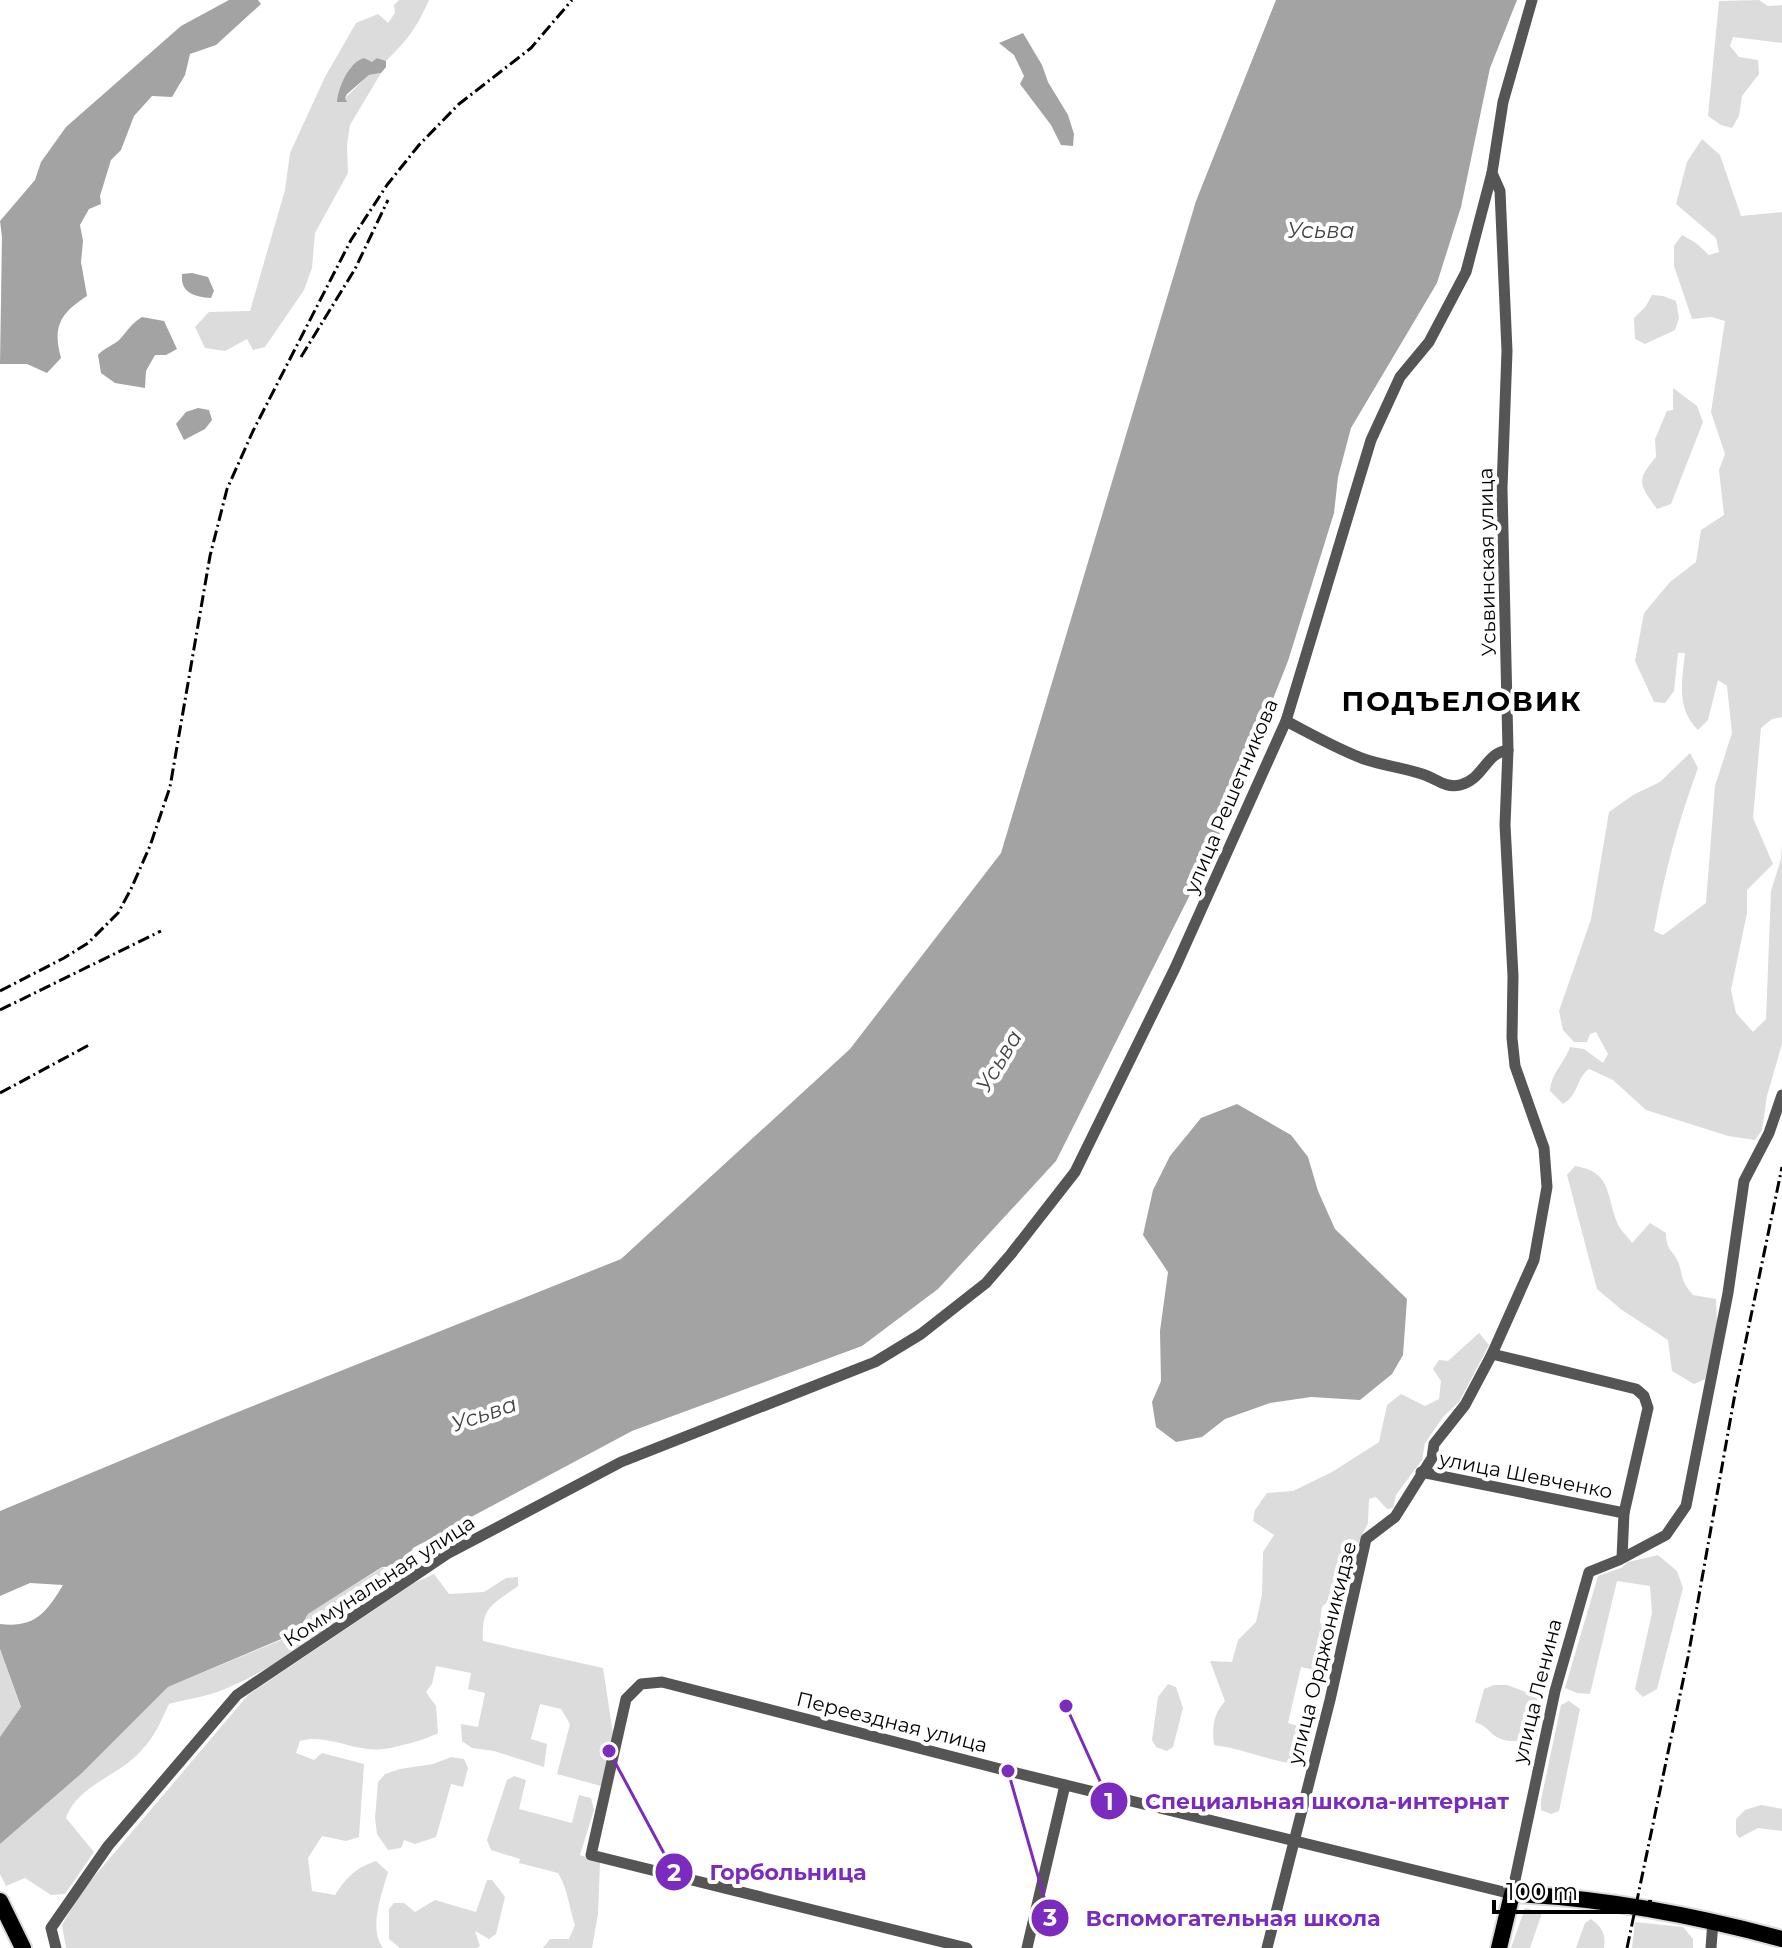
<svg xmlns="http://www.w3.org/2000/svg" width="1782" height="1948" font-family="Montserrat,sans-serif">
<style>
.green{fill:#dcdcdc}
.water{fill:#a3a3a3}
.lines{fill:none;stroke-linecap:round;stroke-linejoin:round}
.primary-casing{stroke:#dbdbdb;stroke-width:20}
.minor{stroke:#555;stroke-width:11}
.primary{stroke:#000;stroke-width:16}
.rail{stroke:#000;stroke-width:3;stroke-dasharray:12 4 2 4;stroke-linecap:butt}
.labels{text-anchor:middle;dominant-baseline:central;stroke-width:8;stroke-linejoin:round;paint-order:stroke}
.street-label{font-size:20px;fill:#000;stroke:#fff}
.water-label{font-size:22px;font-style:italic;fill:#444;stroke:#fff}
.district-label{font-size:28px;font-weight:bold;letter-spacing:2px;fill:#000;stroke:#fff}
.leader{fill:none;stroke:#7b2cbf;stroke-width:3}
.callout-dot{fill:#7b2cbf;stroke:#fff;stroke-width:3}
.mark-label{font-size:24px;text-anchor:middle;font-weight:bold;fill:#fff}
.callout-label{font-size:22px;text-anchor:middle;font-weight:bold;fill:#7b2cbf;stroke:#fff;stroke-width:8;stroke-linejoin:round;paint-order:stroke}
</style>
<rect width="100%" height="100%" fill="#fff"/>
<!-- green -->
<g class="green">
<path d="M399 0H429C416 29 408 39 386 61L377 58 373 63 351 67 346 78 345 98 369 75 381 73 350 125 347 145 348 173 315 233 312 268 304 290 265 347 253 350 247 339 225 351 205 348 195 327 209 312 250 311 285 190 290 153 325 77 356 23 378 14 388 23 395 13 394 5Z"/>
<polygon points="1759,0 1768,6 1782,5 1782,43 1733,37 1730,46 1739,57 1758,60 1759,74 1742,96 1739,116 1732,128 1721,125 1708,116 1719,1"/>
<path d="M1702 139 1720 155 1741 216 1782 212V717L1772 719 1761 728 1753 818 1773 864 1747 890V913L1731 990 1736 1013 1753 1032 1766 1019 1771 891 1781 859 1782 845V1044L1767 1096 1762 1130 1755 1140 1728 1136 1646 1110 1613 1080 1589 1069C1576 1078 1579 1095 1563 1104L1550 1091C1551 1073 1564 1064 1570 1047L1584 1049 1603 1063 1608 1054 1596 1032 1590 1034 1587 1042H1574L1563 1030 1559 1011 1591 919 1609 812 1633 795 1660 782 1690 753 1698 768C1678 822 1664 875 1654 931L1663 935 1706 903 1715 786 1732 733 1727 686 1718 680 1708 720 1698 730C1676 708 1682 681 1685 653H1678L1674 691 1665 703 1654 702 1635 661 1644 613 1670 582 1696 562 1701 530 1724 515 1719 470 1725 454 1711 412 1725 321 1711 317 1692 319 1674 266V246L1682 235 1696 243 1709 255 1719 252 1716 238 1676 204 1687 162Z"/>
<polygon points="1652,295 1663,296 1676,301 1679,318 1675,330 1645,344 1635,339 1634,318 1646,306"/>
<path d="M1673 388 1697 406 1703 422 1671 504 1657 509C1640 485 1635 481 1656 457L1655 439 1667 411 1673 410Z"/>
<path d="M1575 1166C1615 1172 1605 1200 1620 1228 1623 1233 1629 1238 1632 1243L1650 1223 1666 1233C1666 1252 1674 1250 1679 1264 1684 1281 1680 1279 1693 1295L1716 1299 1717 1323 1705 1379 1694 1384 1672 1371 1668 1340 1622 1310 1597 1289 1567 1175Z"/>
<path d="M1479 1333 1489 1345 1459 1402 1443 1417 1425 1443 1422 1460 1396 1495 1393 1508 1387 1509 1376 1497 1369 1499 1368 1523 1333 1596 1322 1607 1320 1622 1330 1638 1323 1672 1301 1667 1288 1723 1309 1729C1306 1741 1310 1753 1305 1765 1274 1763 1245 1749 1214 1745 1212 1727 1213 1715 1225 1701L1210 1661 1232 1662 1238 1640 1256 1622 1262 1595 1263 1552 1274 1535 1253 1521 1255 1510 1267 1493 1293 1491 1332 1472 1379 1442 1387 1405 1401 1394 1425 1406 1439 1399 1441 1381 1433 1369 1439 1360 1448 1361Z"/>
<polygon points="1658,1555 1677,1571 1683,1588 1657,1689 1643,1697 1635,1689 1652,1613 1650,1586 1617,1581 1590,1694 1577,1693 1565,1688 1598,1576 1621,1568 1628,1562"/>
<path d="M383 1567 389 1575 386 1587C336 1622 268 1676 211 1694 198 1698 183 1700 169 1704 161 1721 154 1738 140 1752 118 1776 77 1786 66 1818L94 1852 65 1894 51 1895 25 1878 6 1886 0 1874V1844L82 1773 168 1687 298 1633 308 1614Z"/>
<path d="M434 1574 449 1594 484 1592 506 1578 518 1577V1586C492 1605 481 1606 483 1641L603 1668 614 1740 601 1786 557 1774 570 1724 561 1709 540 1704 531 1739 547 1744 544 1767 494 1751 472 1748 462 1741 461 1724 478 1727 485 1693 468 1689 471 1673 436 1666 432 1684 426 1692 436 1706 438 1733C428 1739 395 1748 383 1749 355 1753 328 1733 300 1741L296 1753 314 1760 322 1753 364 1764 359 1837 346 1841 322 1836 308 1858 312 1891 335 1895C347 1877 355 1868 376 1861L388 1872C382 1894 368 1928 383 1948H66L62 1925 82 1891 248 1695 414 1583Z"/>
<polygon points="0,1649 21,1708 0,1737"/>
<polygon points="1168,1684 1176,1687 1183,1708 1173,1747 1167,1751 1156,1747 1152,1740 1158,1697"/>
<path d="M1494 1685H1507L1545 1699 1537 1736C1526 1741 1509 1744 1497 1737 1488 1732 1489 1727 1475 1722L1484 1689Z"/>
<polygon points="1569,1701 1580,1709 1559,1811 1551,1814 1541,1810 1541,1800 1561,1705"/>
<polygon points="451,1757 464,1759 468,1768 463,1787 451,1784 436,1837 415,1844 404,1840 401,1848 388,1850 377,1834 375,1818 378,1782 385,1774 400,1769 433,1764"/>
<path d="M514 1776 526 1780 519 1809 572 1823 579 1795 591 1798 594 1810 580 1855 600 1862 598 1914 592 1948H543L550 1939H569L575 1925C569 1908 568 1889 558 1873L519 1863 520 1859 491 1850 487 1840 507 1780Z"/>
<polygon points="1761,1805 1782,1809 1782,1831 1758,1828 1739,1838 1736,1833 1736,1819 1745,1810"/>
<polygon points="487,1880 492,1880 505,1897 496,1934 489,1939 475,1931 480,1946 477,1948 400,1948 389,1939 389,1909 394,1903 404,1903 415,1912 435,1900 476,1912"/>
<polygon points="1525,1908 1542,1913 1530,1948 1511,1948"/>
<path d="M1591 1919C1602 1927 1606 1934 1604 1948H1576L1585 1923Z"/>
<polygon points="1635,1922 1683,1927 1693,1939 1693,1948 1632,1948"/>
</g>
<!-- water -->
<g class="water">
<path d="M229 0H258L261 4 216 45 190 54 185 75 172 97 152 96 134 116 121 150 111 160 100 196 101 204 89 209 80 225 83 241 81 262 87 296C61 313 52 326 61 358L47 373 27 364H0L2 237 0 221 35 180 41 162 66 127 181 26Z"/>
<path d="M1276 0H1517L1490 68 1461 207 1437 283 1351 428 1338 477 1334 513 1288 661 1216 843 1056 1161 938 1289 862 1346 632 1431 413 1548 403 1566 382 1567 308 1614 298 1632 168 1687 82 1773 0 1844V1737L21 1707 0 1649V1624C35 1628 46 1613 63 1585L30 1583 0 1596V1511L218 1420 621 1259 850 1049 1001 853 1196 201Z"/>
<polygon points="1023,33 1042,65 1048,82 1068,115 1074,134 1073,146 1061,145 1051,125 1020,84 1024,76 1014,55 999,43"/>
<path d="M364 58 372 62 377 58 386 61V67L381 73 369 75 347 94 345 98 347 102H337C338 88 349 62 364 58Z"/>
<path d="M192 273 208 277 214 291 211 298C195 297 180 293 182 274Z"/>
<path d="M142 317 164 321 177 349 166 355H155L146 371 145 388 115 383 101 373 98 355C105 347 115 345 121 338 130 328 130 325 142 317Z"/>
<polygon points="198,408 209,410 212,420 205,429 184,440 176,424 186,412"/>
<polygon points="1237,1104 1291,1135 1308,1157 1318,1191 1335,1229 1407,1299 1403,1355 1392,1374 1360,1400 1311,1397 1270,1403 1225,1419 1202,1437 1176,1442 1156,1427 1152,1402 1161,1381 1160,1331 1168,1272 1143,1235 1153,1190 1170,1156 1201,1118"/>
</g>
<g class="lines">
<!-- primary casing -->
<g class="primary-casing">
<g id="primary">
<polyline points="0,1901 23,1948"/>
<path d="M1499 1948 1512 1894C1604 1898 1693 1915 1782 1939"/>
</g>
</g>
<!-- minor -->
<g class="minor">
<path d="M1286 721C1311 734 1337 749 1364 759 1384 766 1406 768 1425 775 1438 780 1445 788 1460 785 1484 779 1485 753 1508 750"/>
<polyline points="1492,1354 1636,1389 1644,1396 1648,1408 1624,1513 1622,1558"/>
<polyline points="1421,1472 1624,1513"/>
<polyline points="56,1948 51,1928 108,1846 237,1695 447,1554 621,1462 875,1362 921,1334 986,1283 1011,1254 1075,1172 1175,968 1286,721 1371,440 1400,377 1429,342 1466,272 1492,173"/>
<polyline points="967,1948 591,1855 626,1699 641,1684 662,1682 1008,1771 1512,1894 1555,1691 1589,1572 1619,1560 1666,1535 1686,1506 1728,1293 1744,1181 1769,1133 1782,1095"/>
<polyline points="1027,1948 1065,1785"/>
<polyline points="1267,1948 1330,1700 1366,1539 1395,1517 1432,1458 1434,1444 1465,1405 1492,1354 1534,1260 1547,1187 1544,1148 1515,1066 1512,1038 1513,976 1505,825 1508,750 1502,488 1507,351 1500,191 1492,173 1503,102 1532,0"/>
<polyline points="1711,1948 1713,1921"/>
</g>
<!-- primary -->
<use href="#primary" class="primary"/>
<!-- rail -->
<g class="rail">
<polyline points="301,357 355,269 388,200"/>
<polyline points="0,991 64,958 88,943 118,913 131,889 150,846 170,787 210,556 227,489 253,431 351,240 387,185 419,145 459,104 531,48 572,0"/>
<polyline points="0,1010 161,931"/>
<polyline points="0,1093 89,1045"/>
<polyline points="1627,1948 1688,1657 1736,1388 1782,1167"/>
</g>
</g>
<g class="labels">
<!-- street labels -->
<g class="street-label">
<text transform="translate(1487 562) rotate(-91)">Усьвинская улица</text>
<text transform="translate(1231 796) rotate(-67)">улица Решетникова</text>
<text transform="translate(1526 1475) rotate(11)">улица Шевченко</text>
<text transform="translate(379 1581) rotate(-33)">Коммунальная улица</text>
<text transform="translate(1322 1653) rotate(-76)">улица Орджоникидзе</text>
<text transform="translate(1537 1691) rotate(-76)">улица Ленина</text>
<text transform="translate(892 1722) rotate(14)">Переездная улица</text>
</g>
<!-- water labels -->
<g class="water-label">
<text x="1321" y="230">Усьва</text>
<text transform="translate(999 1061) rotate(-59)">Усьва</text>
<text transform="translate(484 1414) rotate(-19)">Усьва</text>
</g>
<!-- district labels -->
<g class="district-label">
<text x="1462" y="701">ПОДЪЕЛОВИК</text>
</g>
</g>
<!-- callouts -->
<path class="leader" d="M1066 1706L1109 1801M609 1751L674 1872M1008 1771L1050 1918"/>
<g class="callout-dot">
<circle cx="1066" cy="1706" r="8"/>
<circle cx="609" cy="1751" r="8"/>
<circle cx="1008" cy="1771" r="8"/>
<circle cx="1109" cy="1801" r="20"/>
<circle cx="674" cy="1872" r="20"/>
<circle cx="1050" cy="1918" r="20"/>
</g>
<g class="mark-label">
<text x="1109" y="1810">1</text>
<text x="674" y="1881">2</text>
<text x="1050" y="1926">3</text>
</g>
<g class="callout-label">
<text x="1327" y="1809">Специальная школа-интернат</text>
<text x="788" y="1880">Горбольница</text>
<text x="1233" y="1926">Вспомогательная школа</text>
</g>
<!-- scale -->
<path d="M1494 1900v12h156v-12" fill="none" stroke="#000000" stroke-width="4"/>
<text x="1506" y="1900" font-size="24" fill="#000000" stroke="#ffffff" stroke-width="6" paint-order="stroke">100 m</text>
</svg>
